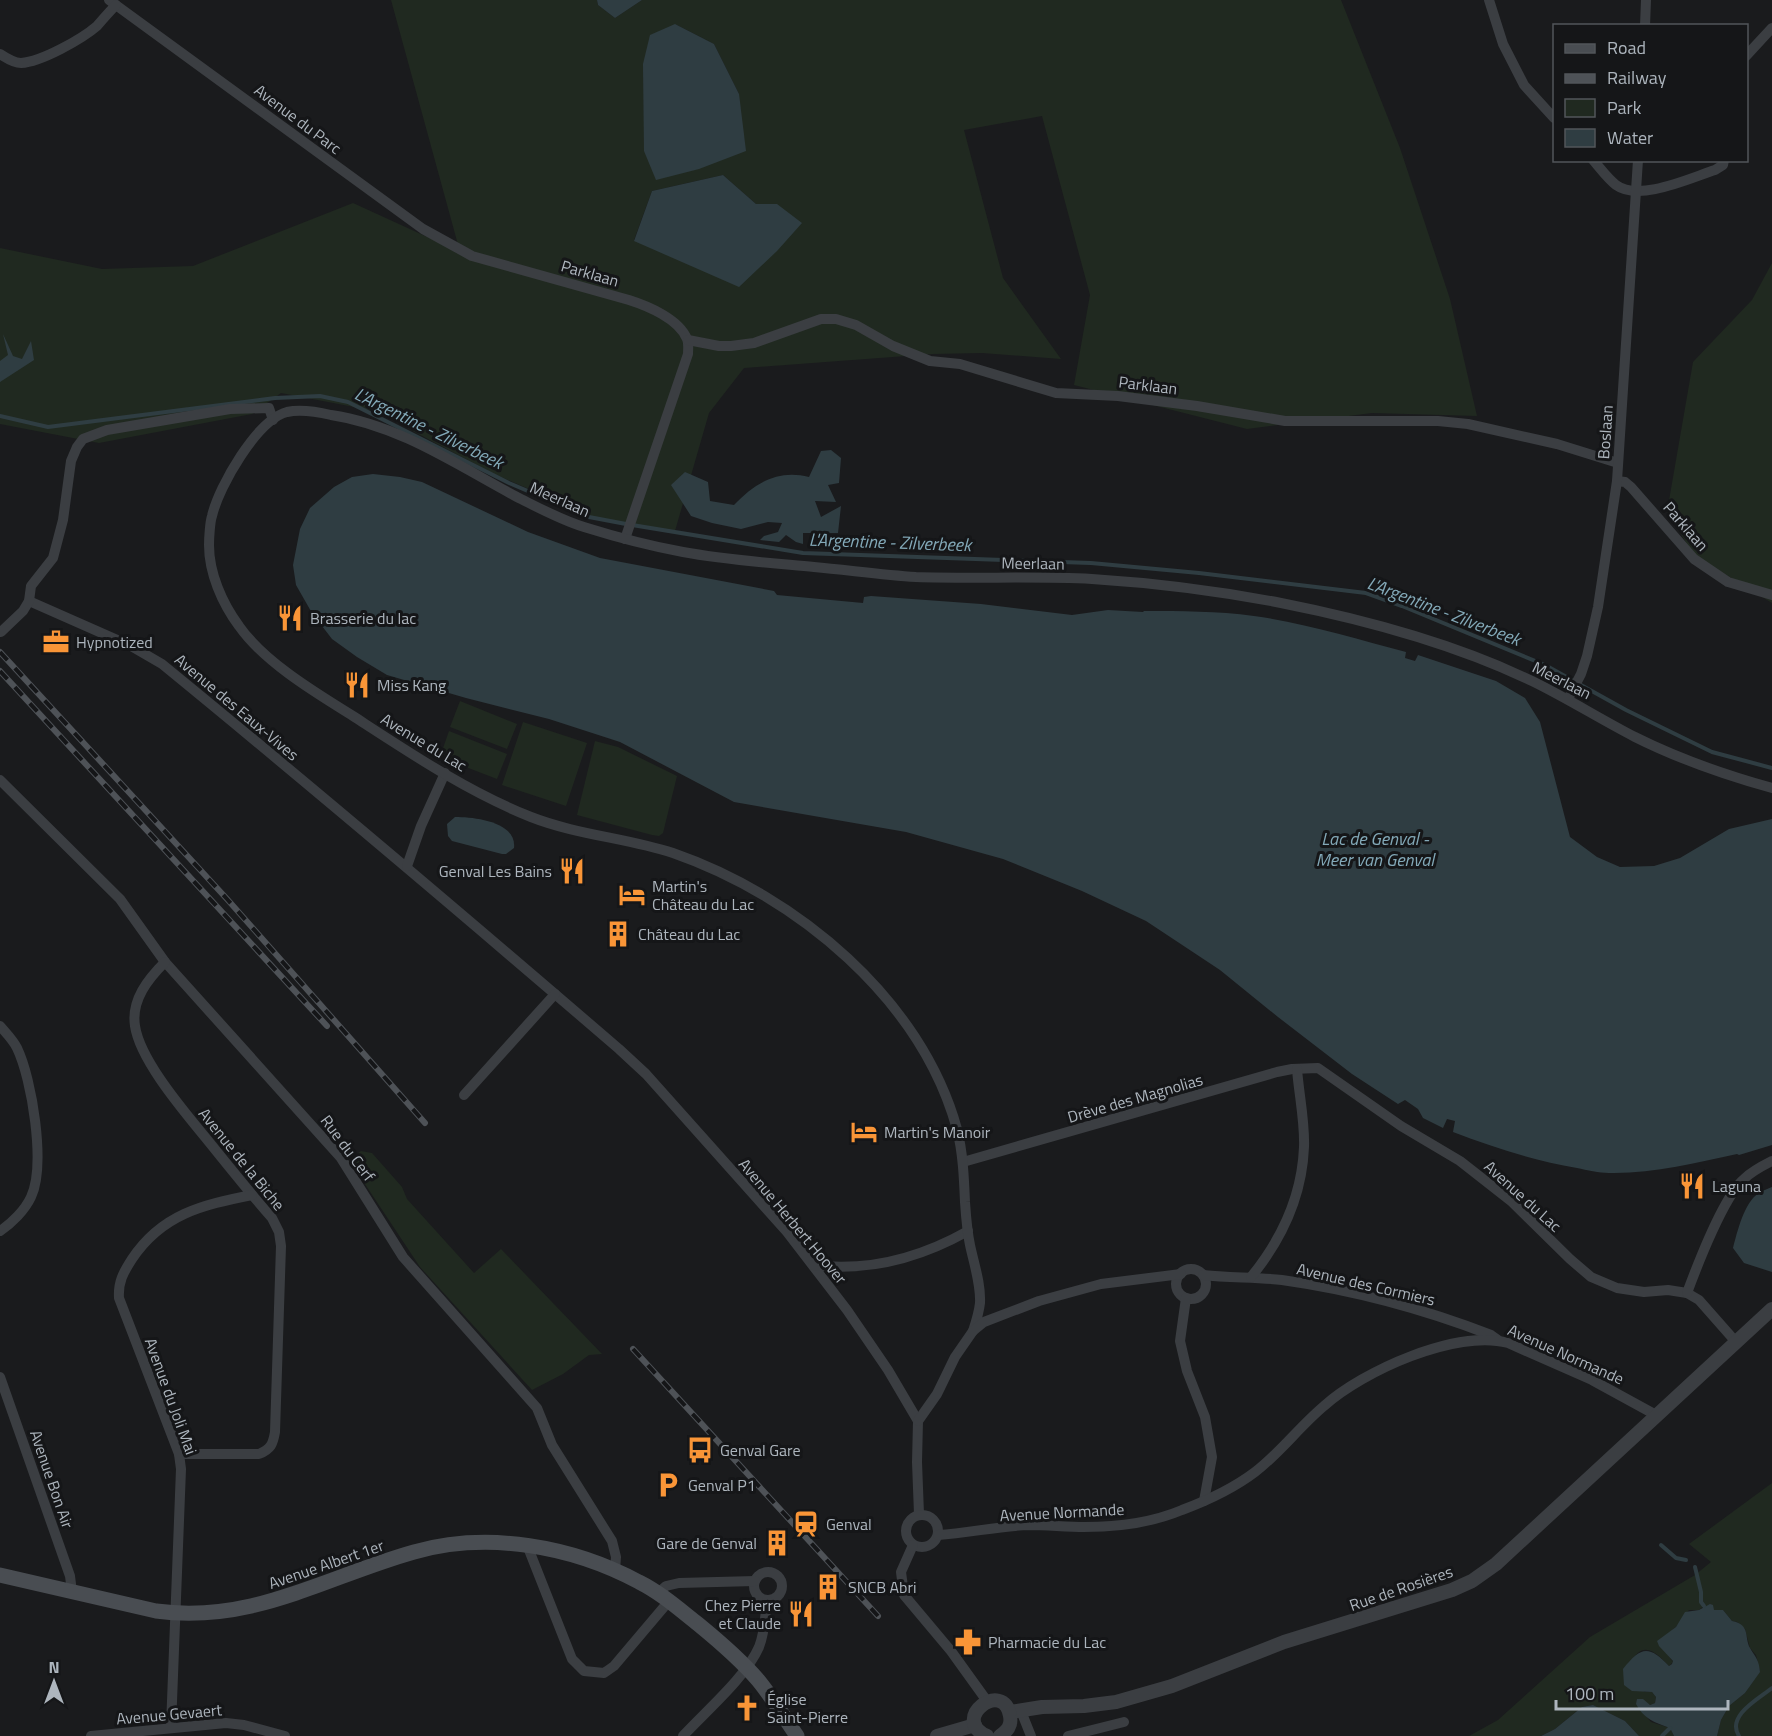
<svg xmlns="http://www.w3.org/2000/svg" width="1772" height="1736" font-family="'Titillium Web',sans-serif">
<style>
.green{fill:#202920;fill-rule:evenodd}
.water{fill:#2f3d42}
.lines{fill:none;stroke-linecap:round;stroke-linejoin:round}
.stream{stroke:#2f3d42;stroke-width:4}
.minor{stroke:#3b3e42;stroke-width:10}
.tertiary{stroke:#3b3e42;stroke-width:14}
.secondary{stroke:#494d52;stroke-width:15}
.rail-casing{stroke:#4e5257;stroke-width:6}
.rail{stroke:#151618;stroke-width:4;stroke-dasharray:11;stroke-linecap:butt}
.labels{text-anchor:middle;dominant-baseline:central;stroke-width:6;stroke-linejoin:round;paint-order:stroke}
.street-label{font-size:16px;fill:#adb5bd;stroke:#151618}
.poi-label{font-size:16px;fill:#adb5bd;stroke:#151618;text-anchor:start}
.water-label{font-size:18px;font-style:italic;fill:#83a9b8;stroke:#151618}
</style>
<rect width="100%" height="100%" fill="#1a1b1d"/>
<!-- green -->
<g class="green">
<path d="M391 0H597L598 5 615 18 642 0H1341L1400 148 1450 299 1477 416 1372 413 1247 429 1074 385 1090 295 1042 116 964 130 1003 278 1061 359 982 353 933 354 744 368 709 413 675 531 601 520 494 474 375 411 281 393 252 414 99 443 0 424V248L102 269 193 266 353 203 460 252ZM675 24 714 44 739 94ZM723 175 756 204H777L683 261 634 240 652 191Z"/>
<polygon points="1772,263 1772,603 1694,555 1667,512 1693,362 1752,300"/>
<polygon points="460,701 517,724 507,749 450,727"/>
<polygon points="523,722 587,743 566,806 502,785"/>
<polygon points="449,731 507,754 497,779 458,764 441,754"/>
<polygon points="595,741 618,747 677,776 663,833 659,836 652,835 577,815"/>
<polygon points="361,1151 372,1153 402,1187 407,1199 474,1273 501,1249 602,1354 589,1355 563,1374 532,1390 420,1267 349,1160"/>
<path d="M1772 1483V1736H1717L1721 1720 1729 1706 1745 1693 1760 1671 1756 1655 1750 1648 1745 1629 1737 1622 1732 1621 1723 1610H1714L1704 1606 1699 1610H1689L1676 1627 1667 1635 1668 1655 1673 1662 1669 1666C1662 1659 1650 1644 1639 1652 1635 1655 1632 1660 1628 1663L1644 1692H1652L1656 1697 1655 1703 1650 1705 1645 1703V1715L1651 1722 1670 1728 1674 1736H1639L1625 1721 1593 1705 1582 1707 1555 1729 1541 1736H1469L1498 1720 1590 1637 1695 1575 1711 1562 1689 1544Z"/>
</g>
<!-- water -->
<g class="water">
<polygon points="597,0 642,0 615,18 598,5"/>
<polygon points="675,24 714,44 739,94 746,151 699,169 656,180 644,151 643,64 650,35"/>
<polygon points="723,175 756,204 777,204 802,223 777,251 739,287 634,241 652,191"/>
<polygon points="3,334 13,356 22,359 31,341 34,360 0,382 0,361 8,355"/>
<path d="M831 450 841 458 839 483 828 485 836 502 815 501 821 517 841 506 838 533H803V544L796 542 786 535 779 542 760 540 764 536 778 532 782 523 768 522 741 529 712 523 691 516 671 485 685 472 708 482 710 501 734 505C755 483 778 469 809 477L821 451Z"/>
<path d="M373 474 400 477 422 482 528 532 600 558 774 591 777 595 863 603 864 597 871 596 981 604 1072 615 1108 610 1143 612 1144 611C1181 611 1217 611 1254 616 1305 623 1356 639 1406 652L1405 658 1415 661 1418 655 1496 681 1525 698 1540 722 1570 837 1597 857 1620 867 1654 866 1680 858 1729 829 1772 819V1145L1739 1155 1737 1154C1696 1163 1651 1174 1609 1173 1599 1173 1587 1170 1577 1168 1534 1161 1493 1147 1453 1132L1455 1121 1447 1119 1443 1128 1423 1118 1418 1109 1405 1100 1398 1104 1352 1074 1278 1017 1220 970 1146 921 1082 891 1003 859 906 832 734 802 620 742 549 719 466 698 387 675 357 657 332 639 312 613 296 585 293 565 300 529 310 508 334 487 352 477Z"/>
<path d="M455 817C475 817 517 822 514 848L506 854H502L452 841 448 836 447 824Z"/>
<path d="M1772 1187V1272L1744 1263 1733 1248C1737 1233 1744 1202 1759 1193 1763 1190 1768 1189 1772 1187Z"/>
<path d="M1710 1604 1713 1605 1714 1610H1723L1732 1621C1751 1625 1744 1637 1750 1648 1756 1658 1759 1660 1760 1672L1745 1693 1729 1706 1721 1720 1717 1736H1674L1670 1728C1655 1723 1643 1718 1636 1704L1637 1699H1643L1650 1705 1655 1703 1656 1697 1652 1692 1632 1691 1624 1685 1623 1669C1641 1646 1649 1645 1669 1666L1672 1664 1673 1661 1659 1646 1657 1641 1676 1627 1685 1612 1699 1610Z"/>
<polygon points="1593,1705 1625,1721 1639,1736 1541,1736 1555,1729 1582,1707"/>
</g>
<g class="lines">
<!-- stream -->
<g class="stream">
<polyline points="0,416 48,427 275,398 320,396 348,402 509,483 589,517 626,524 803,553 1091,563 1199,573 1366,593 1402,606 1545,665 1626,710 1712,752 1772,768"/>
<polyline points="1661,1545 1676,1558 1686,1560"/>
<polyline points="1695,1567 1701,1592 1701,1602 1704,1606"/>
<polyline points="1662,1736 1670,1728"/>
<path d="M1739 1736C1726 1716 1758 1699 1772 1688"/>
</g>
<!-- minor -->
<g class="minor">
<path d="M109 0 423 229 472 256 629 300C648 306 679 319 687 339 689 343 688 349 688 354L625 539"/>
<polyline points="1489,0 1503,44 1524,85 1554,118"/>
<polyline points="1645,26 1646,0"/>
<path d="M0 54C6 58 14 63 21 63 41 62 82 39 97 26 103 19 109 12 116 5"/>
<polyline points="1746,56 1772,28"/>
<path d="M1593 160C1600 168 1608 179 1616 185 1639 202 1690 178 1715 170L1723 165 1724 160"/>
<polyline points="688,340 719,346 731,346 754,343 821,319 836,319 856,325 893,346 930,361 960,364 1056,393 1118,396 1197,406 1285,421 1438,421 1468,424 1557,444 1618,463"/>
<polyline points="1617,481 1625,482 1631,487 1694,559 1728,582 1772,595"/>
<path d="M29 601 131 646 162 664C316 790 468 919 619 1049L646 1074 787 1232 847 1310 888 1370 918 1421 917 1462 919 1514"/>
<polyline points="1,632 23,611 29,601 31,586 53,558 63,520 71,461 77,447 83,439 107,430 230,409 269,408 273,420"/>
<polyline points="1568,699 1581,674 1587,656 1598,607 1617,481 1638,160"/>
<polyline points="0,780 120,899 165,962 341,1158 403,1257 537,1408 552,1445 612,1541 616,1557 615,1570"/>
<polyline points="407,866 421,826 445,773"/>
<path d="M165 962C148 979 131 1000 135 1026 140 1060 183 1110 205 1137 227 1164 249 1192 272 1218L279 1232 281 1246 275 1432C273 1444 271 1449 259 1454H179"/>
<path d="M0 1026C6 1033 13 1040 17 1048 32 1079 46 1165 31 1197 25 1210 12 1223 0 1231"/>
<polyline points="464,1095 555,994"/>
<polyline points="963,1162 1277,1072 1292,1069 1318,1068 1401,1126 1460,1161 1511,1201 1570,1259 1591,1277 1617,1288 1644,1292 1668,1290 1687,1293 1699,1300 1736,1342"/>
<path d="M813 1265C868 1272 920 1258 968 1231"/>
<circle cx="1191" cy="1284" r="15"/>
<path d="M1203 1275C1229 1278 1255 1277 1282 1280 1353 1290 1424 1309 1491 1335L1498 1340"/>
<path d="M1251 1277C1282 1239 1302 1197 1304 1147 1305 1122 1299 1095 1297 1069"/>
<path d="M1687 1293C1697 1266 1724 1196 1744 1179 1752 1171 1762 1166 1772 1161"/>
<polyline points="1186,1298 1180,1341 1187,1371 1205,1417 1212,1457 1204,1501"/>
<path d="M973 1331C976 1322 979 1312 980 1303 981 1284 974 1264 970 1245 967 1231 966 1217 965 1202 964 1178 963 1153 957 1129 921 999 797 896 673 853 627 838 577 835 531 817 468 792 410 753 353 716 316 693 264 662 239 626 222 603 209 573 209 545 209 538 210 522 212 516 219 486 257 420 287 412 301 409 318 412 331 415 399 425 457 465 517 497 539 508 561 520 584 527 616 537 650 546 683 552 726 560 771 563 814 567 848 570 882 575 916 577 975 579 1034 576 1092 579 1155 583 1219 591 1281 603 1367 620 1453 643 1532 681 1567 698 1600 719 1635 737 1679 759 1725 775 1772 788"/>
<polyline points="0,1377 70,1576 72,1592"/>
<polyline points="918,1421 937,1394 955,1357 973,1331 984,1322 1039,1301 1101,1284 1181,1274"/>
<circle cx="922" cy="1531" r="16"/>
<path d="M938 1535C969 1533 999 1526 1029 1525 1047 1525 1066 1527 1084 1527 1117 1527 1151 1523 1182 1510 1206 1501 1234 1488 1255 1472 1280 1453 1299 1427 1324 1406 1363 1371 1456 1329 1508 1343L1592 1380 1656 1415"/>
<polyline points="527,1545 572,1659 584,1671 604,1673 614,1666 669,1601"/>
<polyline points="913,1545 901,1572 904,1595 951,1651 987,1701"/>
<circle cx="768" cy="1586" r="14"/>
<polyline points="658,1593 666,1586 679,1583 755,1581"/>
<polyline points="1021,1711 1031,1736"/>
<path d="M171 1727 181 1469 179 1454 119 1298C118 1282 123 1273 132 1259 162 1214 202 1205 252 1195"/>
<polyline points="91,1736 226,1723 244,1725 285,1736"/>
<path d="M683 1736C706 1711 746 1677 759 1647 765 1632 765 1616 767 1600"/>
<polyline points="1068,1736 1124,1722"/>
</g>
<!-- tertiary -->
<g class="tertiary">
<polyline points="1010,1712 1042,1707 1084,1706 1116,1702 1172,1686 1284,1642 1452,1590 1472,1581 1496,1564 1772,1309"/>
<polyline points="937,1736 975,1725"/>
<path d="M987 1736C949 1719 1004 1678 1010 1716 1012 1726 1007 1731 1000 1736"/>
</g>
<!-- secondary -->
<path class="secondary" d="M0 1575 156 1611C253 1624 325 1577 414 1552 488 1531 572 1546 639 1582 661 1593 679 1609 698 1624 720 1642 740 1659 758 1680 772 1697 784 1717 797 1736"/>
<!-- rail casing -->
<g class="rail-casing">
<g id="rail">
<polyline points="0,652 227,899 425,1123"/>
<polyline points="0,671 327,1026"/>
<polyline points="633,1349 878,1616"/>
</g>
</g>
<!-- rail -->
<use href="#rail" class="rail"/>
</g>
<!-- icons -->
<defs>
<g id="restaurant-bare" transform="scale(2.07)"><path d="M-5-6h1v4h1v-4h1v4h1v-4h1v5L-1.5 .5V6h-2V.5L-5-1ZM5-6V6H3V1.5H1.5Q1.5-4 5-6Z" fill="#f99537" stroke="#151618" stroke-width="2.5" paint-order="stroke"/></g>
<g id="office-bare" transform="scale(2.07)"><path d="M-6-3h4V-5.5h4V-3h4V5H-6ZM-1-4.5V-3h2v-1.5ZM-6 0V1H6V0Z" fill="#f99537" stroke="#151618" stroke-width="2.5" paint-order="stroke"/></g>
<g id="hotel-bare" transform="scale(2.07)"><path d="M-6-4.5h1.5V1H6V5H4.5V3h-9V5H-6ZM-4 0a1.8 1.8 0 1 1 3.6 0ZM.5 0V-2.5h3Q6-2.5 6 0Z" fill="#f99537" stroke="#151618" stroke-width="2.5" paint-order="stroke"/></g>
<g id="building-bare" transform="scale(2.07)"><path d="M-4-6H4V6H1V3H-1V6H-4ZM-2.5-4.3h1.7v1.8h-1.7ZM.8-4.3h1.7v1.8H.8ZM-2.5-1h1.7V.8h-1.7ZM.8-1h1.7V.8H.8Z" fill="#f99537" stroke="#151618" stroke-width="2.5" paint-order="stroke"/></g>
<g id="bus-bare" transform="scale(2.07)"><path d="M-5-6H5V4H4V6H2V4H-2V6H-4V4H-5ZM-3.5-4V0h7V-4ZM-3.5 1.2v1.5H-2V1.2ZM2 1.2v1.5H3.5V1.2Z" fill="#f99537" stroke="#151618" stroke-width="2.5" paint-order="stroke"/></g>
<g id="parking-bare" transform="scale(2.07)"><path d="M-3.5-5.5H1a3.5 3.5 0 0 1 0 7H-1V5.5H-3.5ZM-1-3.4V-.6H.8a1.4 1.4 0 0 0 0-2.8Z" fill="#f99537" stroke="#151618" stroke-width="2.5" paint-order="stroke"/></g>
<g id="station-bare" transform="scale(2.07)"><path d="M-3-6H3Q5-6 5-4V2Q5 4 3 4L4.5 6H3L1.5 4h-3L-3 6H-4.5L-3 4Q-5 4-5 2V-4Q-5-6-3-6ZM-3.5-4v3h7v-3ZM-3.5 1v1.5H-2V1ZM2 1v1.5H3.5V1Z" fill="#f99537" stroke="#151618" stroke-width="2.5" paint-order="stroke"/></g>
<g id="pharmacy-bare" transform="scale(2.07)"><path d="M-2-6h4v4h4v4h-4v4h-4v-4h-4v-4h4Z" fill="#f99537" stroke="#151618" stroke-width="2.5" paint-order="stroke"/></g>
<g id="church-bare" transform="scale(2.07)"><path d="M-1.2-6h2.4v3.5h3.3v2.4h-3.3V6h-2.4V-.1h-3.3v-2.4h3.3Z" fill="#f99537" stroke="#151618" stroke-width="2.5" paint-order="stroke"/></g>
</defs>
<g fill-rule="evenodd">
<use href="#restaurant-bare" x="290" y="618"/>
<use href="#office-bare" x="56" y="642"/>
<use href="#restaurant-bare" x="357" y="685"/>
<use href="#restaurant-bare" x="572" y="871"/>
<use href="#hotel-bare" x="632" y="895"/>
<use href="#building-bare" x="618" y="934"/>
<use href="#hotel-bare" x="864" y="1132"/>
<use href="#restaurant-bare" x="1692" y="1186"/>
<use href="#bus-bare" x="700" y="1450"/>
<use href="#parking-bare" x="668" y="1485"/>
<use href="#station-bare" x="806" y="1524"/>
<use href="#building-bare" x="777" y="1543"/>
<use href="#building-bare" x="828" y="1587"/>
<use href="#restaurant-bare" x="801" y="1614"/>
<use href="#pharmacy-bare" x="968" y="1642"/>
<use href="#church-bare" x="747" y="1708"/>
</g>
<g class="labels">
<!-- street labels -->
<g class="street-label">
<text transform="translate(298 119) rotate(37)">Avenue du Parc</text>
<text transform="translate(590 273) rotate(16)">Parklaan</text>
<text transform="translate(1148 385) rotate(7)">Parklaan</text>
<text transform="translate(1605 432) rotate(-86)">Boslaan</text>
<text transform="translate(560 499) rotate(24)">Meerlaan</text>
<text transform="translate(1686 526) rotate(49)">Parklaan</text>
<text transform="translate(1033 563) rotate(1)">Meerlaan</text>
<text transform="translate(1562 680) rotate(27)">Meerlaan</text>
<text transform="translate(237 707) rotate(40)">Avenue des Eaux-Vives</text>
<text transform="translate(424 742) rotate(31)">Avenue du Lac</text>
<text transform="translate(1135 1098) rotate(-16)">Drève des Magnolias</text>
<text transform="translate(348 1148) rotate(53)">Rue du Cerf</text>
<text transform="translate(242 1159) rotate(51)">Avenue de la Biche</text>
<text transform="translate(1523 1196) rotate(42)">Avenue du Lac</text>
<text transform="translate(793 1221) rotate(50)">Avenue Herbert Hoover</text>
<text transform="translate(1366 1284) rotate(13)">Avenue des Cormiers</text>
<text transform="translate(1566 1354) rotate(24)">Avenue Normande</text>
<text transform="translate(171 1396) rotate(70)">Avenue du Joli Mai</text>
<text transform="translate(52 1479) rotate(71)">Avenue Bon Air</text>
<text transform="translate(1062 1512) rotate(-3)">Avenue Normande</text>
<text transform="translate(326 1564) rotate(-19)">Avenue Albert 1er</text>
<text transform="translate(1401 1588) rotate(-19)">Rue de Rosières</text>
<text transform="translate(169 1714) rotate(-5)">Avenue Gevaert</text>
</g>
<!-- poi labels -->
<g class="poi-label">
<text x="310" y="618">Brasserie du lac</text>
<text x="76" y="642">Hypnotized</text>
<text x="377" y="685">Miss Kang</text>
<text x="552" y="871" text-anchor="end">Genval Les Bains</text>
<text x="652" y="886">Martin's<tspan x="652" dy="18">Château du Lac</tspan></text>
<text x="638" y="934">Château du Lac</text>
<text x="884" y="1132">Martin's Manoir</text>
<text x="1712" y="1186">Laguna</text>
<text x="720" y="1450">Genval Gare</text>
<text x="688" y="1485">Genval P1</text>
<text x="826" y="1524">Genval</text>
<text x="757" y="1543" text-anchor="end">Gare de Genval</text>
<text x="848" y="1587">SNCB Abri</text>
<text x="781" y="1605" text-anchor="end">Chez Pierre<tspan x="781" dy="18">et Claude</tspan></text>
<text x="988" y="1642">Pharmacie du Lac</text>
<text x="767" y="1699">Église<tspan x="767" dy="18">Saint-Pierre</tspan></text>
</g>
<!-- water labels -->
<g class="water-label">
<text transform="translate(429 428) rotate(26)">L'Argentine - Zilverbeek</text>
<text transform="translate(890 542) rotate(2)">L'Argentine - Zilverbeek</text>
<text transform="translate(1444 611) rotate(21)">L'Argentine - Zilverbeek</text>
<text x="1375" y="838">Lac de Genval -<tspan x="1375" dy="21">Meer van Genval</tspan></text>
</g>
</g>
<!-- legend -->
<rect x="1553" y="24" width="195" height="138" fill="#151618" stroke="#52565a" stroke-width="1.5"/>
<rect x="1565" y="44" width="30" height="9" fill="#494d52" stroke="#52565a" stroke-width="1.5"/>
<text x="1607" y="54" font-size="18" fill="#adb5bd">Road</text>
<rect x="1565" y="74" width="30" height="9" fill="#4e5257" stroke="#52565a" stroke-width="1.5"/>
<text x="1607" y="84" font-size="18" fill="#adb5bd">Railway</text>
<rect x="1565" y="99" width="30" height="18" fill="#202920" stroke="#52565a" stroke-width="1.5"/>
<text x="1607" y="114" font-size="18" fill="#adb5bd">Park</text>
<rect x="1565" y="129" width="30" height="18" fill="#2f3d42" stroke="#52565a" stroke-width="1.5"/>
<text x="1607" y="144" font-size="18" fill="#adb5bd">Water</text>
<!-- north arrow -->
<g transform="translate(54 1682)" stroke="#151618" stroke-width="4.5" paint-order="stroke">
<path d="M0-4.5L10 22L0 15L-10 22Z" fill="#adb5bd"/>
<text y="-9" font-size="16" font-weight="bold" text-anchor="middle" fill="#adb5bd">N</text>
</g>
<!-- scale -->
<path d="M1556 1700v9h172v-9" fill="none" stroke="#adb5bd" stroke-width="3"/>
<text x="1565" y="1700" font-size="18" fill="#adb5bd" stroke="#151618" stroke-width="4.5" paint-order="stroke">100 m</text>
</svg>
